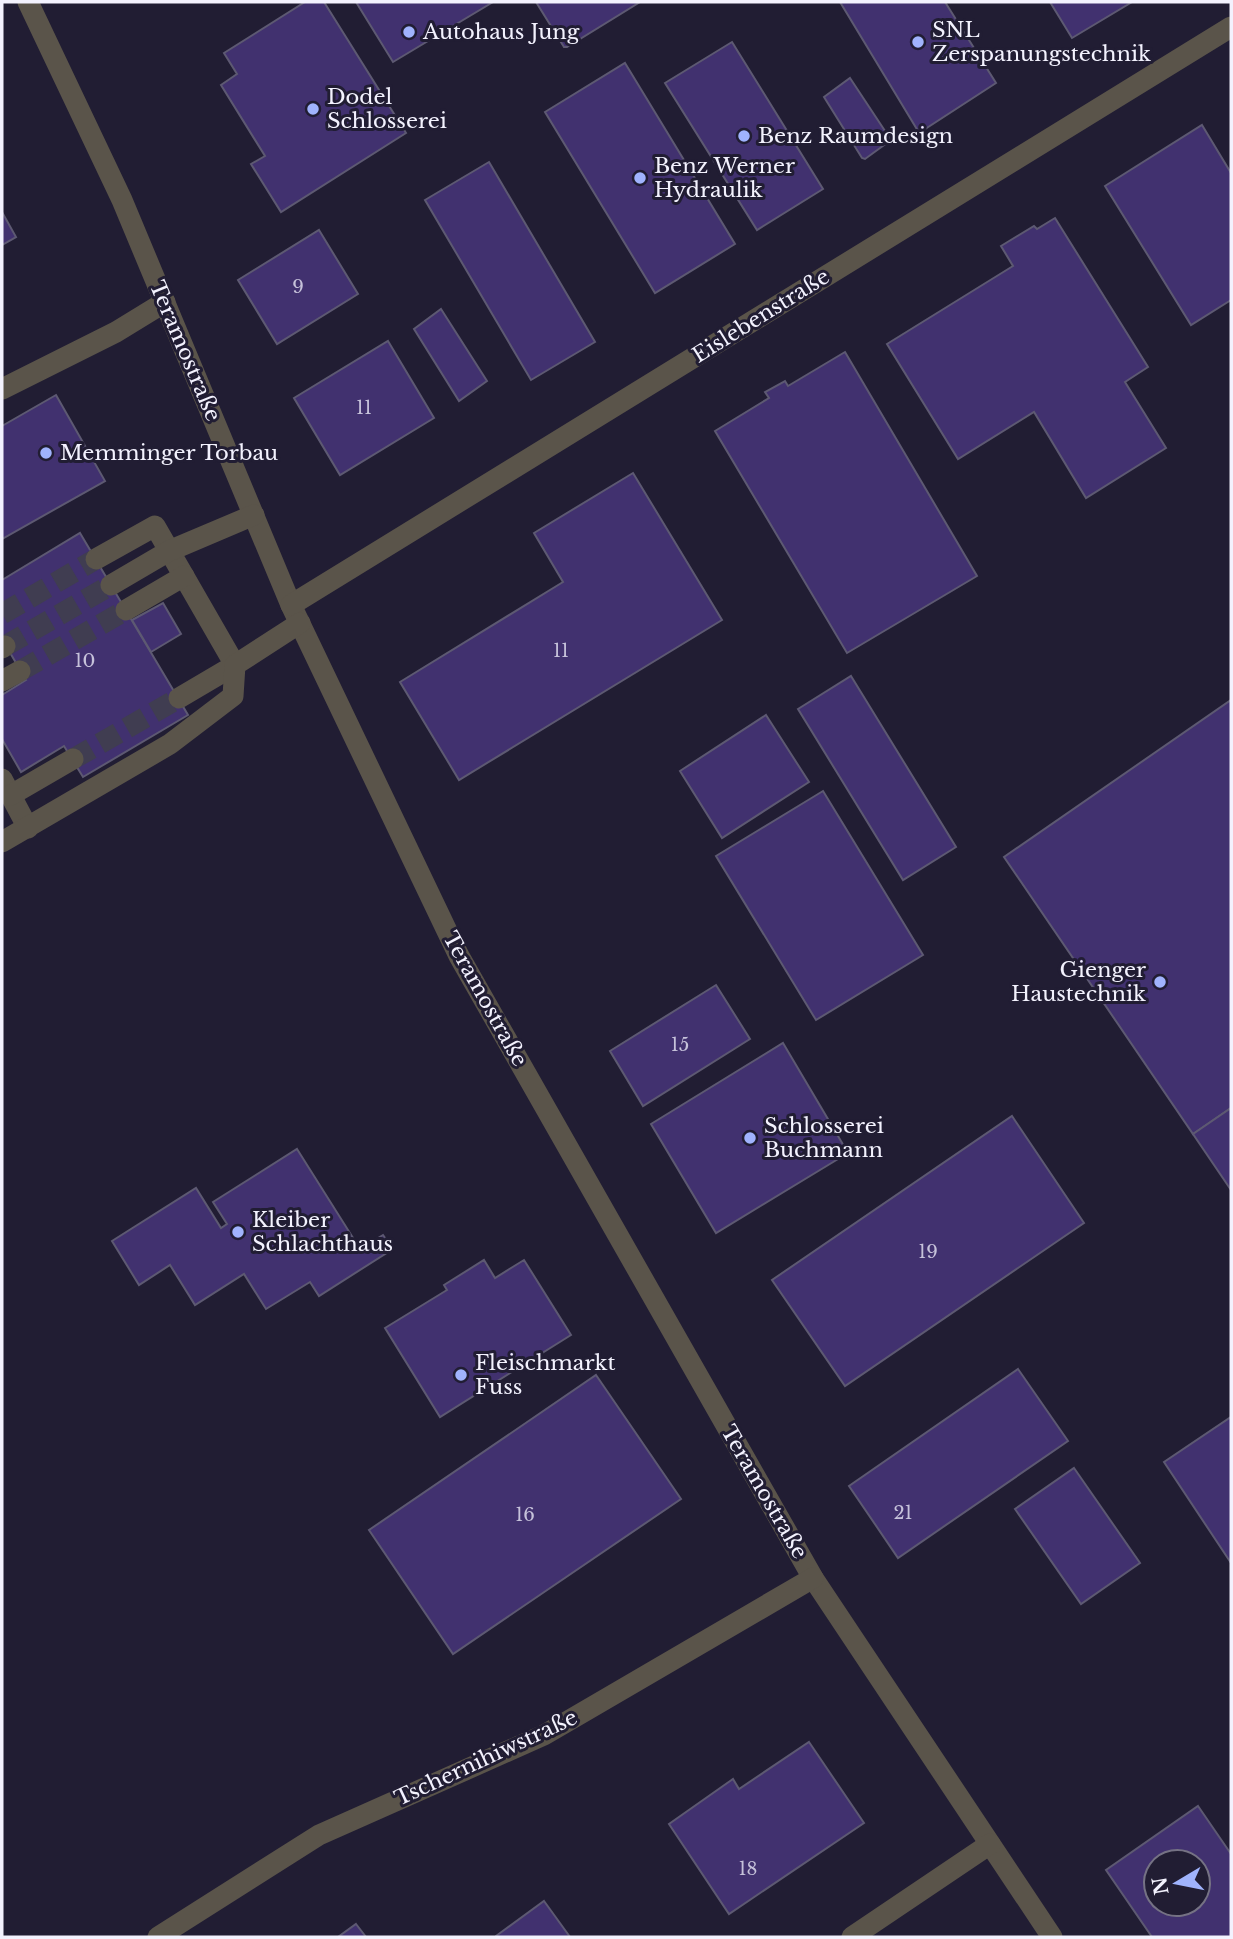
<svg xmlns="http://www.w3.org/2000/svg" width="1233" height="1939" font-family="'Libre Baskerville',serif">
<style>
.building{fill:#41316f;stroke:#5d5972;stroke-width:2;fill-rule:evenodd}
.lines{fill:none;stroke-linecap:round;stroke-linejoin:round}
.minor-tunnel{stroke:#403d51;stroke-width:21;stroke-dasharray:21 10;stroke-linecap:butt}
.minor{stroke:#5a544a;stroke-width:21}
.poi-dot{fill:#a0b3fd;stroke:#211d33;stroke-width:2.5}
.labels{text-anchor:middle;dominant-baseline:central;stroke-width:6;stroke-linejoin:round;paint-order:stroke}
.number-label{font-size:18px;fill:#c6c2da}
.poi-label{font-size:21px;fill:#f3f2fe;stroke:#211d33;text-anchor:start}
.street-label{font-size:21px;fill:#f3f2fe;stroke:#211d33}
</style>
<rect width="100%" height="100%" fill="#211d33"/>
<!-- building -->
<g class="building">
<polygon points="305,2 324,2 406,133 281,212 251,164 265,156 221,85 237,74 224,53"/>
<polygon points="356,2 493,2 393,62"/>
<polygon points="536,2 640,2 567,47 564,47"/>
<polygon points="840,2 945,2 996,83 922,131 918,131"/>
<polygon points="1050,2 1132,2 1072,38"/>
<polygon points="732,42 823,189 757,230 665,83"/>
<polygon points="625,63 735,244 655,293 545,112"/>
<polygon points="850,78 891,140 865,159 862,158 824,97"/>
<polygon points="1202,125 1231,173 1231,300 1191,325 1105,186"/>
<polygon points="489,162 595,342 531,380 425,200"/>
<polygon points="2,212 16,237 2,245"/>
<polygon points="1055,218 1148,367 1125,382 1166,448 1086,498 1034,412 958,459 887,344 1013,266 1001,246 1034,226 1037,229"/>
<polygon points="319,230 358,294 277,344 238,280"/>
<polygon points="441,309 487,381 459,401 414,329"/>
<polygon points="388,341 434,418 340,475 294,398"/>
<polygon points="845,352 977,576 847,653 715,431 769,398 765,392 785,381 788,386"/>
<polygon points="56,395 105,481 2,539 2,426"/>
<polygon points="633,473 722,620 459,780 400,682 563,582 534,533"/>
<polygon points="80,533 188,715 83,777 64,746 21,772 2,739 2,695 26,680 2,639 2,580"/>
<polygon points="163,603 181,634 151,652 132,620"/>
<polygon points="851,676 956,847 903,880 798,709"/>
<polygon points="1231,700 1231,1108 1193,1134 1004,857"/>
<polygon points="766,715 809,782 722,838 680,771"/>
<polygon points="823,791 923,955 816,1020 716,856"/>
<polygon points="716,985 750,1039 643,1106 610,1051"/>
<polygon points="783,1043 848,1153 716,1233 651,1124"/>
<polygon points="1231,1108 1231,1190 1193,1134"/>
<polygon points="1012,1116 1084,1223 845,1386 772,1280"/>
<polygon points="297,1149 360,1249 383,1235 393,1249 319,1296 310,1282 266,1309 244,1274 195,1305 170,1265 139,1285 112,1241 196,1188 221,1228 227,1224 213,1202"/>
<polygon points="484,1260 495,1278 524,1260 571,1335 440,1417 385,1328 447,1290 444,1285"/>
<polygon points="1018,1369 1068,1441 898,1558 849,1486"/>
<polygon points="596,1375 681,1499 453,1654 369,1530"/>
<polygon points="1231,1417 1231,1563 1164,1462"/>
<polygon points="1074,1468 1140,1563 1081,1604 1015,1509"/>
<polygon points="809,1742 864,1823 729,1914 669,1824 733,1779 739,1789"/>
<path d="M1198 1806 1231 1854V1937H1152L1106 1870ZM1156 1862H1198V1904H1156Z"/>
<polygon points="544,1901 570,1937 496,1937 496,1936"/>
<polygon points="356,1924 366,1937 338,1937"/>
</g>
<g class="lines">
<!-- minor-tunnel -->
<g class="minor-tunnel">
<polyline points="2,614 96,559"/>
<polyline points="5,646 111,585"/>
<polyline points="20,671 126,610"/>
<polyline points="73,759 179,698"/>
</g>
<!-- minor -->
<g class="minor">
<polyline points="28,2 122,200 291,605 459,956 813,1578 1052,1937"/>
<polyline points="2,389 116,332 165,302"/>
<polyline points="96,559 155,526 235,665 179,698"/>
<polyline points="111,585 169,551 254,515"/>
<polyline points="291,605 1231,27"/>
<polyline points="126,610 184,576"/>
<polyline points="2,648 5,646"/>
<polyline points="2,681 20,671"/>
<polyline points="2,779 28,828"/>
<polyline points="11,795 73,759"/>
<polyline points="2,842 170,744 233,696 235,665 300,623"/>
<polyline points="158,1937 319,1835 544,1735 813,1578"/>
<polyline points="852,1937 990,1844"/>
</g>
</g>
<!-- markers -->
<g class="poi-dot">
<circle cx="409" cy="32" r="7"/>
<circle cx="918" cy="42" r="7"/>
<circle cx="313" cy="109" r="7"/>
<circle cx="744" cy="136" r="7"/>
<circle cx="640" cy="178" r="7"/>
<circle cx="46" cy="453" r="7"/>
<circle cx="1160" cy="982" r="7"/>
<circle cx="750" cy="1138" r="7"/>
<circle cx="238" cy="1232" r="7"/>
<circle cx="461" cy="1375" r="7"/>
</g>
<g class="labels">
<!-- number labels -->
<g class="number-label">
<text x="298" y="287">9</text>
<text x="364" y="408">11</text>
<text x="561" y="651">11</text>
<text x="85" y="661">10</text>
<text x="680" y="1045">15</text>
<text x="928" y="1252">19</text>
<text x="903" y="1513">21</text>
<text x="525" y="1515">16</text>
<text x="748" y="1869">18</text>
</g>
<!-- poi labels -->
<g class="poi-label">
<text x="932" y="30">SNL<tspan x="932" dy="24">Zerspanungstechnik</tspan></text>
<text x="423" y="32">Autohaus Jung</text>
<text x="327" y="97">Dodel<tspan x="327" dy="24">Schlosserei</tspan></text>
<text x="758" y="136">Benz Raumdesign</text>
<text x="654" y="166">Benz Werner<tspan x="654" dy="24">Hydraulik</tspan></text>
<text x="60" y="453">Memminger Torbau</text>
<text x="1146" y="970" text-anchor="end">Gienger<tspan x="1146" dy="24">Haustechnik</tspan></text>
<text x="764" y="1126">Schlosserei<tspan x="764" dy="24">Buchmann</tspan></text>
<text x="252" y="1220">Kleiber<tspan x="252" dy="24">Schlachthaus</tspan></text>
<text x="475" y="1363">Fleischmarkt<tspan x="475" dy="24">Fuss</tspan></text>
</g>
<!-- street labels -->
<g class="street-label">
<text transform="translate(761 316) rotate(-32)">Eislebenstraße</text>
<text transform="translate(185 351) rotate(67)">Teramostraße</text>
<text transform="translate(485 999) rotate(61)">Teramostraße</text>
<text transform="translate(764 1492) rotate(60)">Teramostraße</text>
<text transform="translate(486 1758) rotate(-25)">Tschernihiwstraße</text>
</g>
</g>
<!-- border -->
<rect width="1233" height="1939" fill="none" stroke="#f3f2fe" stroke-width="7"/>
<!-- north arrow -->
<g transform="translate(1177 1883) rotate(260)"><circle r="33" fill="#211d33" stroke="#757284" stroke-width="2"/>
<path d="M0-5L12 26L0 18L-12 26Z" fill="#a0b3fd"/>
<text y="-10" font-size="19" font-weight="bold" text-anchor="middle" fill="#f3f2fe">N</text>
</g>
</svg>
